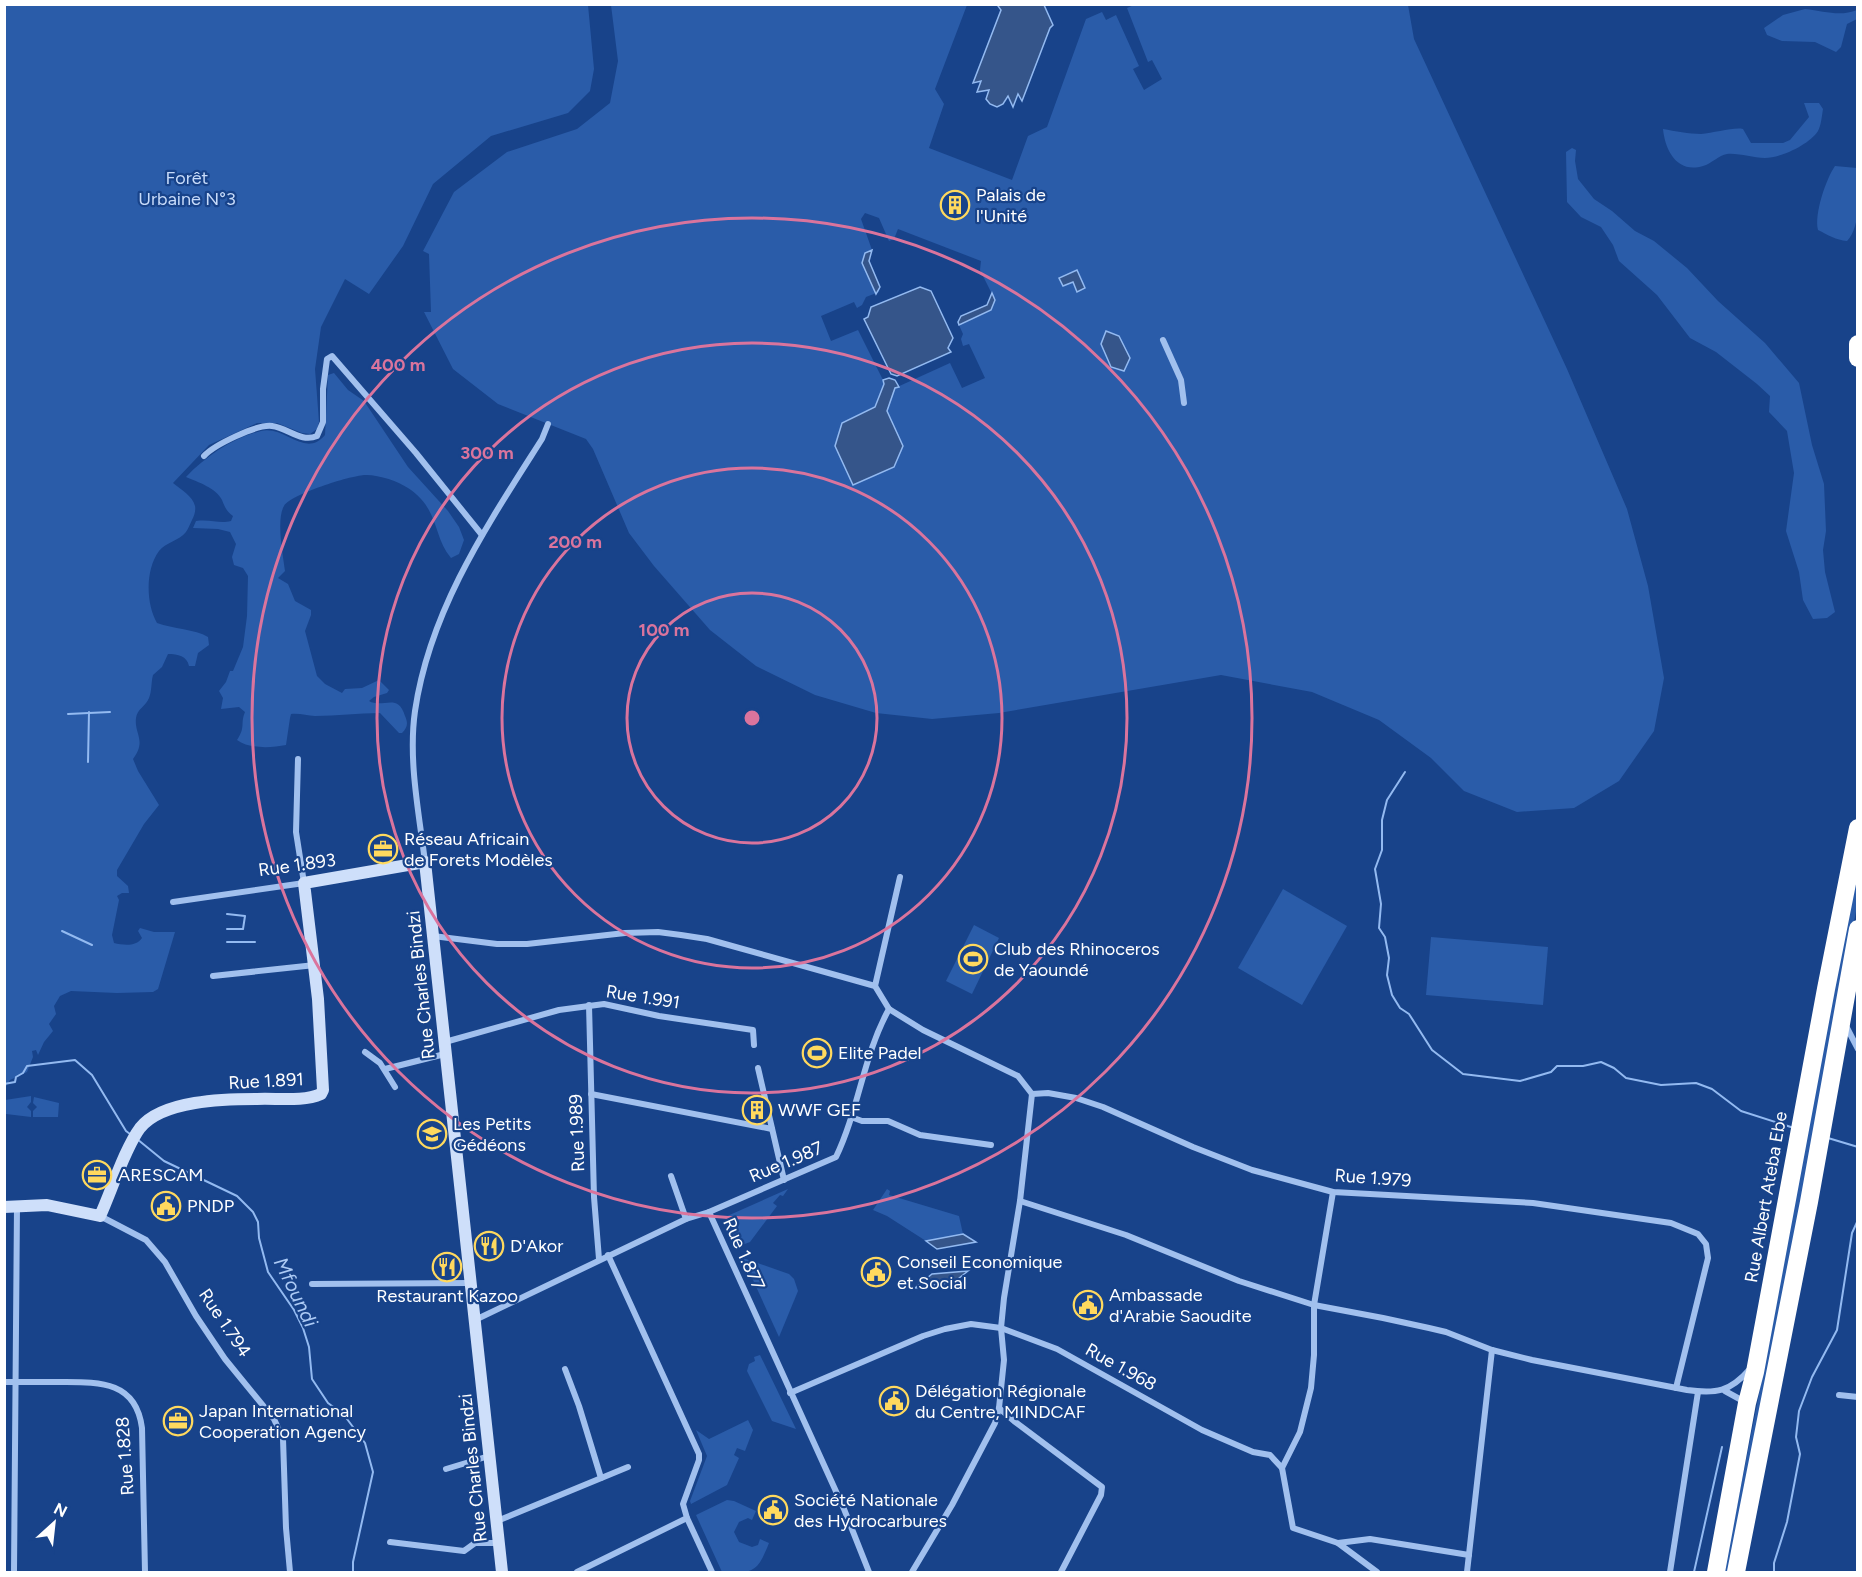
<svg xmlns="http://www.w3.org/2000/svg" width="1862" height="1577" font-family="Figtree,sans-serif">
<style>
.green{fill:#2a5ca9;fill-rule:evenodd}
.water{fill:#35558a;stroke:#93baf1;stroke-width:1.5}
.lines{fill:none;stroke-linecap:round;stroke-linejoin:round}
.stream{stroke:#93baf1;stroke-width:2}
.street{stroke:#a1c0ee;stroke-width:6}
.secondary{stroke:#cedffa;stroke-width:12}
.highway{stroke:#fff;stroke-width:18}
.ring{fill:none;stroke:#da749d;stroke-width:3}
.labels{text-anchor:middle;dominant-baseline:central;stroke-width:4.5;stroke-linejoin:round;paint-order:stroke}
.park-label{font-size:18px;fill:#c7dbfa;stroke:#18438a}
.poi-label{font-size:18px;fill:#fff;stroke:#18438a;text-anchor:start}
.street-label{font-size:18px;fill:#fff;stroke:#18438a}
.water-label{font-size:20px;font-style:italic;fill:#accaf5;stroke:#18438a}
.centre{fill:#da749d;stroke:#18438a;stroke-width:3}
.ring-label{font-size:18px;text-anchor:middle;font-weight:bold;fill:#da749d;stroke:#18438a;stroke-width:4.5;stroke-linejoin:round;paint-order:stroke}
</style>
<rect width="100%" height="100%" fill="#18438a"/>
<!-- green -->
<g class="green">
<path d="M5 5H588L594 69 590 91 568 113 491 136 433 184 403 246 369 294 345 279 321 327 315 369 319 422 317 429 310 434 302 433 277 423H257L209 445 173 483C180 489 193 496 195 506 196 511 194 516 192 520 190 524 188 529 186 532 179 541 166 542 159 551 145 570 146 604 157 623 173 629 195 629 208 637L209 645 198 653 195 666H189C187 656 178 654 168 654L162 667 153 675C151 682 152 691 149 698 146 706 137 709 136 718 134 734 147 740 133 759L138 771 159 805 144 824 117 870V876L128 886 129 893H122L117 896 119 900 112 935 114 943C123 945 136 947 142 938L138 931 140 928 154 932H175L158 989 153 992 117 993 71 991 60 996 54 1006 56 1014 49 1024 53 1031 44 1042 38 1055 36 1050 32 1051 33 1057 27 1072 10 1080 5 1088Z"/>
<path d="M611 5H967L935 89 944 104 929 148 1012 180 1028 136 1047 127 1086 19 1102 12 1106 20 1116 15 1139 66 1133 69 1144 90 1162 79 1152 60 1148 62 1127 8 1134 5H1408L1414 39 1567 369 1627 509 1648 586 1664 678 1654 731 1619 781 1574 808 1517 812 1464 791 1431 758 1379 720 1312 692 1221 675 999 713 932 719 876 713 815 695 756 666 710 630 654 566 629 533 593 449 586 439 498 404 453 369 424 312H431L429 254 423 251 454 192 507 152 577 129 610 103 618 61ZM865 213 879 218 889 241 894 239 898 229 981 261 980 270 995 300 990 310 959 325 963 334 961 339 963 346 969 344 985 378 962 388 950 363 895 388 887 411 903 446 894 467 853 485 842 423 875 407 884 384 883 380 858 330 831 341 821 316 854 302 857 308 862 305 866 297 879 292 880 287 869 261 872 250 861 219Z"/>
<path d="M1805 9C1824 11 1840 17 1857 10V19L1847 24 1841 47 1836 52 1815 42 1782 41 1767 35 1764 28 1783 15Z"/>
<path d="M1804 103H1819L1823 109C1822 115 1821 126 1818 131 1809 145 1780 158 1765 158 1752 158 1740 153 1727 154 1719 155 1711 164 1703 166 1677 174 1665 150 1663 129 1675 131 1689 134 1701 134 1714 133 1734 127 1743 129L1751 143H1783L1790 140 1809 117Z"/>
<polygon points="1572,148 1576,150 1575,161 1578,179 1594,199 1612,211 1635,231 1654,241 1687,268 1718,301 1765,343 1799,383 1812,445 1824,484 1826,531 1823,550 1825,572 1835,612 1827,618 1813,619 1803,600 1799,572 1786,531 1794,473 1787,431 1769,412 1770,396 1757,384 1716,352 1690,338 1657,295 1619,261 1613,245 1601,227 1581,217 1567,202 1566,152"/>
<path d="M1835 166 1857 168C1858 190 1862 226 1847 241 1836 240 1828 235 1818 230 1814 214 1826 179 1835 166Z"/>
<path d="M334 373 348 390 364 401 408 467 448 511 459 527 464 540 459 554 451 558C432 535 440 509 408 488 398 481 377 474 364 475 350 476 291 494 284 506 276 519 283 556 285 571L278 578 288 584 295 601 311 610V615L305 631 317 676 325 684 342 693 345 689 362 688 379 680 389 690 387 693 374 697 369 701C383 709 398 692 405 716 408 723 408 727 402 733H399L380 713C358 713 337 716 315 716 307 716 300 713 291 714L290 718 286 745C271 748 249 749 237 740 246 727 240 724 245 712L239 707 221 709 223 698 219 691 226 682 230 671H233L243 647 247 616 248 576 243 568 234 565 232 557 236 544 230 532 218 529 193 528 196 521C211 519 219 524 231 521L233 516C226 511 225 507 222 500 216 488 198 482 186 477 206 456 233 438 261 431 285 425 305 459 325 435L328 375Z"/>
<polygon points="1857,858 1857,906 1733,1572 1724,1572 1771,1333"/>
<polygon points="1283,889 1347,926 1302,1005 1238,968"/>
<polygon points="974,925 999,938 972,994 946,981"/>
<polygon points="1431,937 1548,947 1543,1005 1426,995"/>
<polygon points="31,1096 31,1102 27,1107 31,1111 31,1117 6,1114 5,1100"/>
<polygon points="34,1097 59,1103 58,1117 33,1117 33,1111 37,1107 33,1103"/>
<polygon points="788,1189 783,1196 780,1195 773,1203 777,1206 750,1242 742,1245 739,1238 735,1239 725,1217"/>
<polygon points="887,1189 890,1191 889,1195 959,1216 963,1234 926,1241 887,1216 873,1210"/>
<polygon points="743,1258 789,1274 794,1279 798,1291 779,1337"/>
<polygon points="760,1355 796,1429 772,1421 747,1371 749,1364 755,1361 754,1357"/>
<polygon points="748,1420 753,1430 745,1451 737,1448 734,1455 739,1458 727,1485 691,1504 690,1501 707,1456 696,1430 709,1439"/>
<path d="M727 1500 734 1501 756 1511 752 1520 748 1518 739 1522 734 1532 739 1542 752 1547 758 1545 760 1539 769 1543C757 1573 754 1573 722 1572L696 1515Z"/>
</g>
<!-- water -->
<g class="water">
<polygon points="1001,4 1044,5 1053,25 1050,28 1022,101 1018,94 1013,107 1008,96 1003,104 997,107 990,104 986,99 989,90 977,92 981,81 973,83 1001,10 998,6"/>
<polygon points="872,250 869,261 880,287 876,294 862,263 865,253"/>
<polygon points="1077,270 1085,288 1077,292 1073,282 1063,286 1059,278"/>
<polygon points="920,287 931,291 953,338 948,348 951,352 897,376 891,374 864,319 868,317 871,307"/>
<polygon points="992,293 995,300 991,310 959,325 958,322 961,316 987,305"/>
<polygon points="1106,331 1119,336 1130,358 1124,371 1111,367 1101,344"/>
<polygon points="889,378 895,380 899,387 895,388 887,411 903,446 894,467 853,485 835,446 842,423 875,407 884,384 883,380"/>
<polygon points="963,1234 976,1242 937,1249 926,1241"/>
<polygon points="968,1271 954,1282 915,1288 932,1274"/>
</g>
<g class="lines">
<!-- stream -->
<g class="stream">
<polyline points="68,714 110,712"/>
<polyline points="88,762 89,712"/>
<polyline points="1405,772 1387,800 1382,820 1382,850 1375,869 1381,904 1379,928 1385,937 1389,958 1387,975 1392,995 1400,1008 1409,1014 1432,1050 1463,1074 1520,1081 1551,1072 1557,1066 1583,1066 1601,1062 1614,1068 1626,1078 1661,1085 1696,1083 1712,1089 1741,1111 1794,1128"/>
<polyline points="227,929 243,929 245,916 227,914"/>
<polyline points="62,931 92,945"/>
<polyline points="227,942 255,942"/>
<polyline points="4,1084 15,1082 16,1077 23,1073 27,1066 75,1060 92,1075 126,1131 130,1134"/>
<polyline points="1828,1138 1858,1147"/>
<polyline points="137,1139 164,1161 237,1196 253,1212 258,1222 259,1238 268,1272 294,1310 303,1328 309,1347 312,1379 328,1403 344,1415 365,1443 373,1472 353,1562 353,1572"/>
<polyline points="1694,1572 1722,1447"/>
<polyline points="1774,1572 1774,1563 1787,1522 1800,1454 1796,1437 1799,1411 1812,1377 1837,1330 1852,1233 1858,1220"/>
</g>
<!-- street -->
<g class="street">
<polyline points="1163,340 1181,380 1184,403"/>
<path d="M204 456C214 445 257 424 272 426 288 428 301 443 317 436L323 422V389L327 359 332 356 416 453 482 535"/>
<path d="M425 862C419 813 408 760 415 711 430 609 488 524 542 439L548 424"/>
<polyline points="173,902 304,883 296,832 298,759"/>
<polyline points="433,936 497,944 527,944 625,933 658,932 681,935 707,939 875,986 889,1009 923,1030 1018,1076 1032,1094"/>
<polyline points="213,976 315,965"/>
<polyline points="875,986 900,877"/>
<polyline points="589,1005 594,1197 599,1259"/>
<polyline points="1846,1026 1858,1049"/>
<polyline points="445,1042 559,1010 604,1004 659,1016 753,1030 754,1045"/>
<polyline points="365,1052 380,1063 395,1087"/>
<polyline points="758,1068 784,1180"/>
<polyline points="385,1069 445,1054"/>
<polyline points="591,1094 772,1129"/>
<polyline points="1032,1094 1048,1093 1076,1098 1103,1107 1193,1147 1252,1170 1333,1192 1533,1203 1671,1223 1698,1234 1706,1244 1708,1258 1676,1388"/>
<polyline points="851,1117 862,1121 888,1121 920,1135 991,1145"/>
<polyline points="671,1176 686,1219"/>
<path d="M1020 1201 1126 1235 1239 1281 1314 1305 1383 1318 1429 1328 1446 1332 1492 1350 1532 1360 1687 1390C1716 1394 1730 1392 1750 1369"/>
<polyline points="709,1212 844,1509 869,1572"/>
<polyline points="100,1216 146,1240 165,1262 196,1316 225,1359 274,1419 283,1439 286,1528 290,1572"/>
<polyline points="312,1284 471,1283"/>
<path d="M475 1320 686 1219 709 1212 836 1157C859 1109 863 1056 889 1009"/>
<polyline points="565,1369 579,1406 601,1478"/>
<path d="M4 1382C23 1382 42 1382 60 1382 98 1382 136 1380 142 1428L145 1572"/>
<polyline points="1725,1391 1745,1402"/>
<polyline points="790,1393 923,1336 945,1329 971,1324 1001,1328 1057,1349 1202,1430 1253,1452 1270,1455 1282,1468 1293,1528 1338,1543 1377,1572"/>
<polyline points="1839,1395 1858,1397"/>
<polyline points="999,1408 1014,1421 1102,1487 1101,1495 1061,1572"/>
<polyline points="1282,1468 1300,1432 1311,1388 1314,1355 1314,1305 1333,1192"/>
<polyline points="446,1469 489,1456"/>
<polyline points="687,1518 712,1572"/>
<polyline points="497,1521 628,1467"/>
<polyline points="390,1542 464,1551 475,1543 499,1543"/>
<polyline points="1338,1543 1370,1539 1469,1555"/>
<polyline points="14,1572 17,1206"/>
<polyline points="577,1572 687,1518 683,1504 699,1460 699,1454 608,1255"/>
<polyline points="912,1572 952,1505 995,1423 999,1408 1004,1360 1001,1328 1004,1298 1020,1201 1032,1094"/>
<polyline points="1467,1572 1492,1350"/>
<polyline points="1670,1572 1698,1392"/>
</g>
<!-- secondary -->
<path class="secondary" d="M4 1207 47 1205 100 1216C111 1192 125 1148 140 1128 162 1100 225 1099 257 1099 277 1098 303 1102 321 1094L323 1090 318 999 304 883 425 862 502 1572"/>
<!-- highway -->
<g class="highway">
<polyline points="1858,344 1858,358"/>
<polyline points="1716,1572 1747,1403 1755,1372 1826,989 1858,828"/>
<polyline points="1736,1572 1809,1202 1858,929"/>
</g>
</g>
<!-- distance rings -->
<g class="ring">
<circle cx="752" cy="718" r="125"/>
<circle cx="752" cy="718" r="250"/>
<circle cx="752" cy="718" r="375"/>
<circle cx="752" cy="718" r="500"/>
</g>
<!-- icons -->
<defs>
<g id="building-ring" transform="scale(1.5)"><circle r="9.5" fill="#18438a" stroke="#ffd95e" stroke-width="1.5"/><path d="M-4-6H4V6H1V3H-1V6H-4ZM-2.5-4.3h1.7v1.8h-1.7ZM.8-4.3h1.7v1.8H.8ZM-2.5-1h1.7V.8h-1.7ZM.8-1h1.7V.8H.8Z" fill="#ffd95e"/></g>
<g id="office-ring" transform="scale(1.5)"><circle r="9.5" fill="#18438a" stroke="#ffd95e" stroke-width="1.5"/><path d="M-6-3h4V-5.5h4V-3h4V5H-6ZM-1-4.5V-3h2v-1.5ZM-6 0V1H6V0Z" fill="#ffd95e"/></g>
<g id="stadium-ring" transform="scale(1.5)"><circle r="9.5" fill="#18438a" stroke="#ffd95e" stroke-width="1.5"/><path d="M0-5a6.5 5 0 1 0 0 10a6.5 5 0 1 0 0-10ZM-3.5-1.8h7v3.6h-7Z" fill="#ffd95e"/></g>
<g id="school-ring" transform="scale(1.5)"><circle r="9.5" fill="#18438a" stroke="#ffd95e" stroke-width="1.5"/><path d="M0-5L7-2L0 1L-7-2ZM-4 1L0 2.5L4 1V4Q0 6-4 4Z" fill="#ffd95e"/></g>
<g id="civic-ring" transform="scale(1.5)"><circle r="9.5" fill="#18438a" stroke="#ffd95e" stroke-width="1.5"/><path d="M-.6-6.5H3V-4.5H.6V-3L4-1V1h2V6H-6V1h2V-1L-.6-3ZM-1.2 2.5V6h2.4V2.5Z" fill="#ffd95e"/></g>
<g id="restaurant-ring" transform="scale(1.5)"><circle r="9.5" fill="#18438a" stroke="#ffd95e" stroke-width="1.5"/><path d="M-5-6h1v4h1v-4h1v4h1v-4h1v5L-1.5 .5V6h-2V.5L-5-1ZM5-6V6H3V1.5H1.5Q1.5-4 5-6Z" fill="#ffd95e"/></g>
</defs>
<g fill-rule="evenodd">
<use href="#building-ring" x="955" y="205"/>
<use href="#office-ring" x="383" y="849"/>
<use href="#stadium-ring" x="973" y="959"/>
<use href="#stadium-ring" x="817" y="1053"/>
<use href="#building-ring" x="757" y="1110"/>
<use href="#school-ring" x="432" y="1134"/>
<use href="#office-ring" x="97" y="1175"/>
<use href="#civic-ring" x="166" y="1206"/>
<use href="#restaurant-ring" x="489" y="1246"/>
<use href="#restaurant-ring" x="447" y="1267"/>
<use href="#civic-ring" x="876" y="1272"/>
<use href="#civic-ring" x="1088" y="1305"/>
<use href="#civic-ring" x="894" y="1401"/>
<use href="#office-ring" x="178" y="1421"/>
<use href="#civic-ring" x="773" y="1510"/>
</g>
<g class="labels">
<!-- park labels -->
<g class="park-label">
<text x="187" y="178">Forêt<tspan x="187" dy="21">Urbaine N°3</tspan></text>
</g>
<!-- poi labels -->
<g class="poi-label">
<text x="976" y="195">Palais de<tspan x="976" dy="21">l'Unité</tspan></text>
<text x="404" y="839">Réseau Africain<tspan x="404" dy="21">de Forets Modèles</tspan></text>
<text x="994" y="949">Club des Rhinoceros<tspan x="994" dy="21">de Yaoundé</tspan></text>
<text x="838" y="1053">Elite Padel</text>
<text x="778" y="1110">WWF GEF</text>
<text x="453" y="1124">Les Petits<tspan x="453" dy="21">Gédéons</tspan></text>
<text x="118" y="1175">ARESCAM</text>
<text x="187" y="1206">PNDP</text>
<text x="510" y="1246">D'Akor</text>
<text x="897" y="1262">Conseil Economique<tspan x="897" dy="21">et Social</tspan></text>
<text x="1109" y="1295">Ambassade<tspan x="1109" dy="21">d'Arabie Saoudite</tspan></text>
<text x="447" y="1296" text-anchor="middle">Restaurant Kazoo</text>
<text x="915" y="1391">Délégation Régionale<tspan x="915" dy="21">du Centre, MINDCAF</tspan></text>
<text x="199" y="1411">Japan International<tspan x="199" dy="21">Cooperation Agency</tspan></text>
<text x="794" y="1500">Société Nationale<tspan x="794" dy="21">des Hydrocarbures</tspan></text>
</g>
<!-- street labels -->
<g class="street-label">
<text transform="translate(297 865) rotate(-8)">Rue 1.893</text>
<text transform="translate(421 985) rotate(-96)">Rue Charles Bindzi</text>
<text transform="translate(643 997) rotate(9)">Rue 1.991</text>
<text transform="translate(266 1081) rotate(-3)">Rue 1.891</text>
<text transform="translate(577 1133) rotate(-92)">Rue 1.989</text>
<text transform="translate(786 1162) rotate(-23)">Rue 1.987</text>
<text transform="translate(1373 1178) rotate(4)">Rue 1.979</text>
<text transform="translate(1766 1197) rotate(-80)">Rue Albert Ateba Ebe</text>
<text transform="translate(744 1254) rotate(66)">Rue 1.877</text>
<text transform="translate(225 1323) rotate(56)">Rue 1.794</text>
<text transform="translate(1121 1367) rotate(29)">Rue 1.968</text>
<text transform="translate(125 1456) rotate(-94)">Rue 1.828</text>
<text transform="translate(473 1468) rotate(-96)">Rue Charles Bindzi</text>
</g>
<!-- water labels -->
<g class="water-label">
<text transform="translate(296 1292) rotate(64)">Mfoundi</text>
</g>
</g>
<circle cx="752" cy="718" r="9" class="centre"/>
<g class="ring-label">
<text x="398" y="371">400 m</text>
<text x="487" y="459">300 m</text>
<text x="575" y="548">200 m</text>
<text x="664" y="636">100 m</text>
</g>
<!-- border -->
<rect width="1862" height="1577" fill="none" stroke="#ffffff" stroke-width="12"/>
<!-- north arrow -->
<g transform="translate(54 1523) rotate(27)" stroke="#18438a" stroke-width="4.5" paint-order="stroke">
<path d="M0-4.5L10 22L0 15L-10 22Z" fill="#ffffff"/>
<text y="-9" font-size="16" font-weight="bold" text-anchor="middle" fill="#ffffff">N</text>
</g>
</svg>
